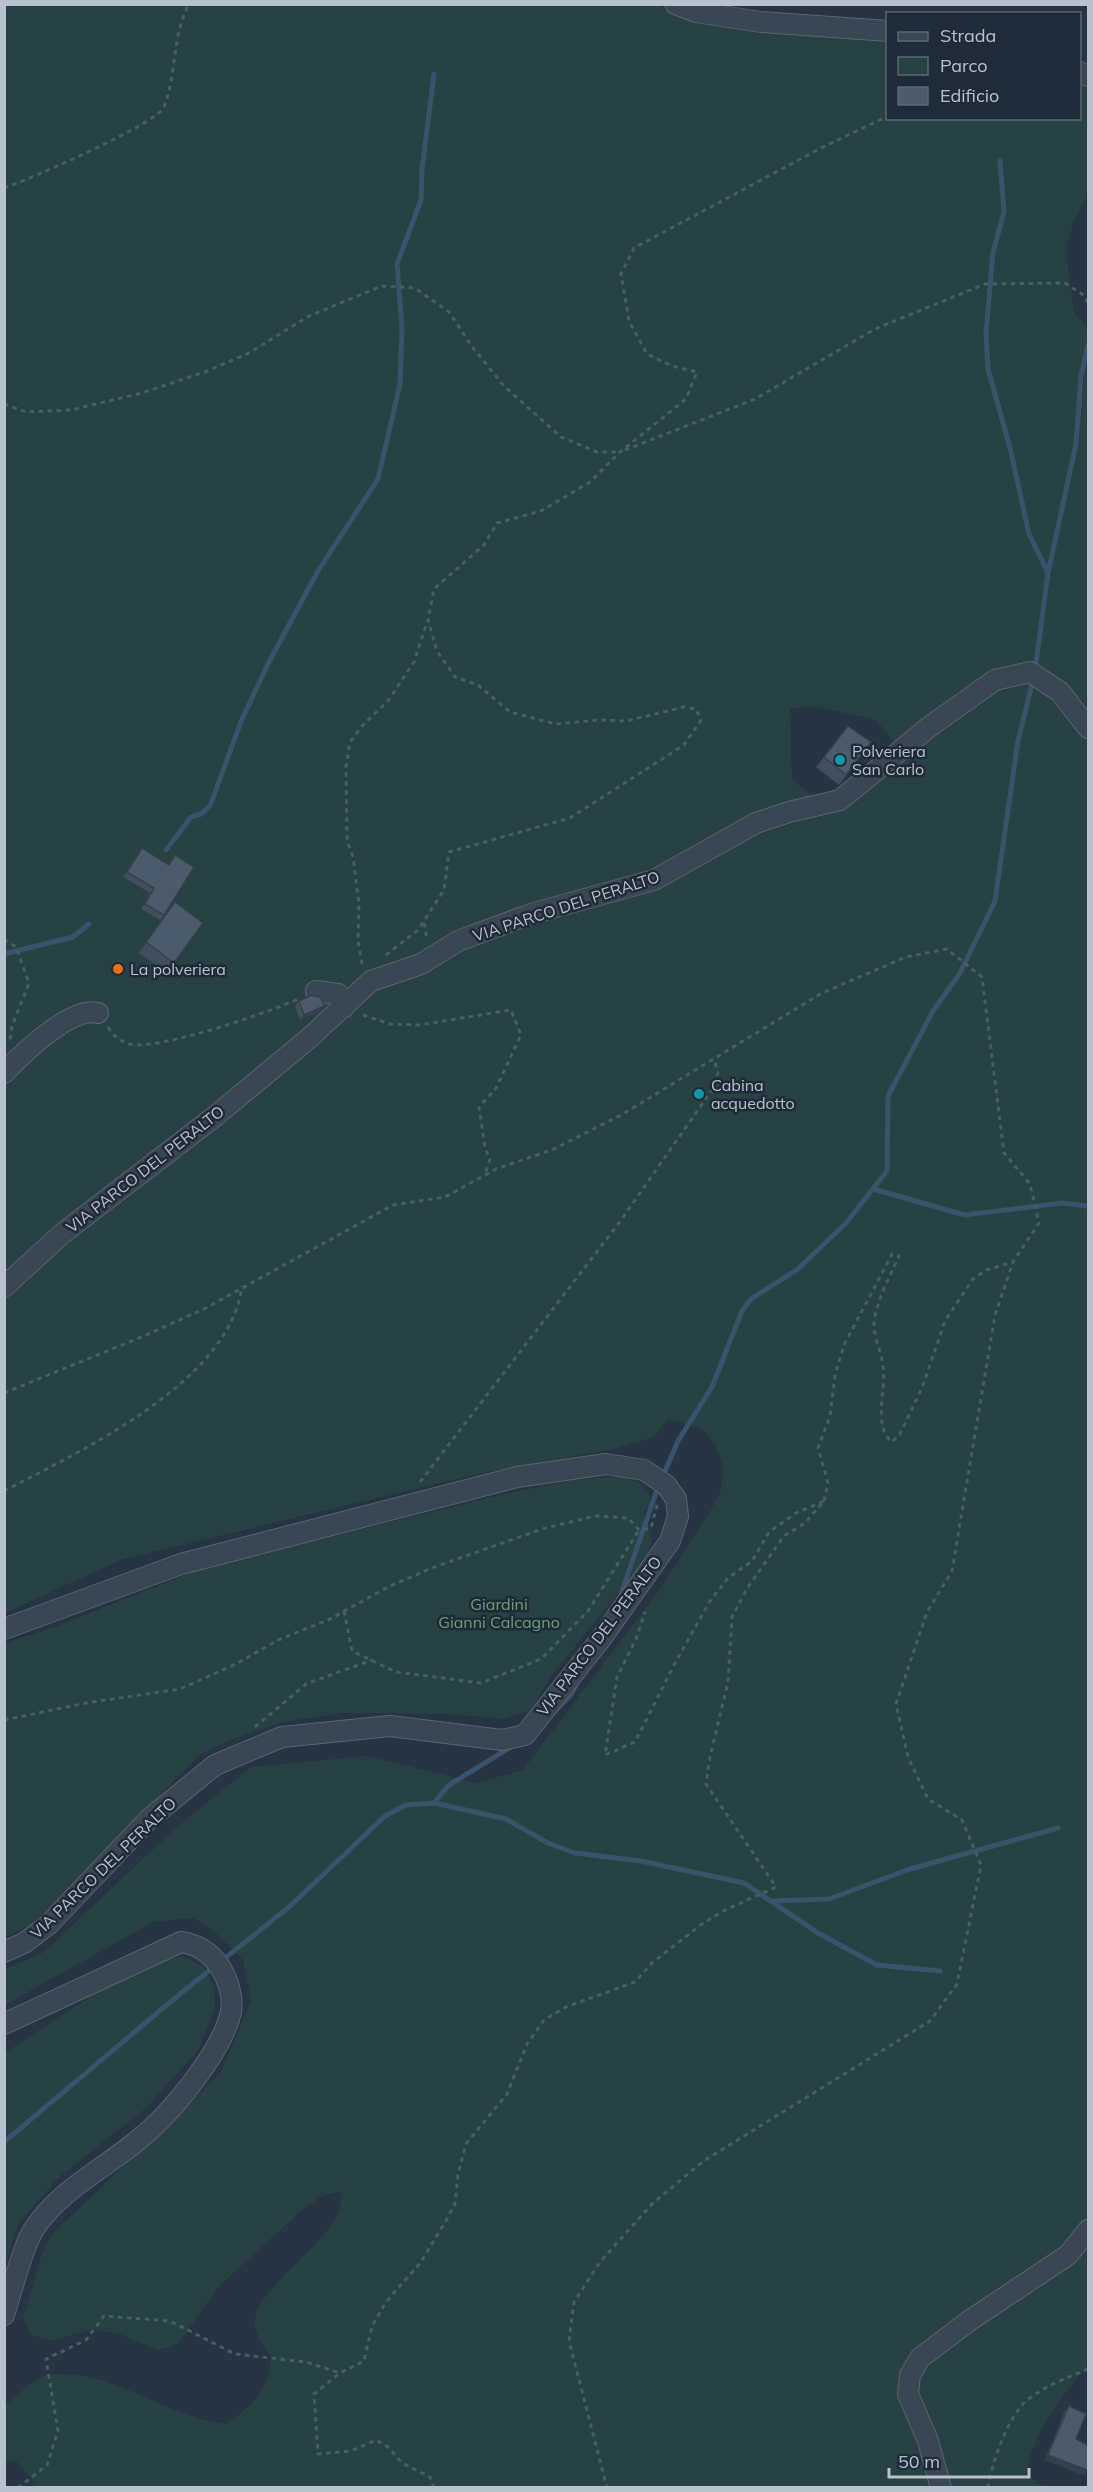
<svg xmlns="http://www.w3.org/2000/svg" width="1093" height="2492" font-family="Mulish,sans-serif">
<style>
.green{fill:#284244;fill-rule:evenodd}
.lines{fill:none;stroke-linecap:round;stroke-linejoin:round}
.stream{stroke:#3b526c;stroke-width:5}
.minor-casing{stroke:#596470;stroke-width:22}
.path{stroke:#465f61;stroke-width:3;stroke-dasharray:4.5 4.5;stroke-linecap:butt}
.minor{stroke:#3a4653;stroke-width:20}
.wall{fill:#414e5d}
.shaded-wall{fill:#35404c}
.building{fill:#4c5b6c;stroke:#35404c;stroke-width:1.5}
.culture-dot{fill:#0f9aa8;stroke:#1f2b38;stroke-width:2}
.food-dot{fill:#e8710a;stroke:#1f2b38;stroke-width:2}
.labels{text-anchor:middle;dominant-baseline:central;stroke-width:5;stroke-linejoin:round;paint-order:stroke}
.poi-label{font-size:16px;fill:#b8c1cd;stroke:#1f2b38;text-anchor:start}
.street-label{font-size:16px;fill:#b8c1cd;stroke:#1f2b38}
.park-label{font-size:16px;fill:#6e9e77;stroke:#1f2b38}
</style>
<rect width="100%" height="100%" fill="#263443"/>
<!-- green -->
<g class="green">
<path d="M658 4C684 34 845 34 887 34L888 118H1080V78L1088 86V194L1074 220 1066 249 1074 312 1088 330V2365C1065 2393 1028 2438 1027 2475L1041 2485 1052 2487H34L31 2479 16 2461 5 2462V2407C17 2396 32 2378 49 2375 109 2366 167 2418 226 2424 254 2404 268 2392 271 2357 263 2346 254 2334 255 2319 256 2292 324 2245 338 2214 341 2207 341 2198 341 2191L320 2197 302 2210 218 2287 178 2344 158 2350 117 2333 93 2329 51 2341 31 2335 23 2316C36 2287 35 2261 52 2234L220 2074 251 2001 243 1960 213 1930 193 1918 153 1922 5 2005V1969L44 1952 177 1827 251 1767 367 1756 476 1783 523 1770 658 1592 711 1510 721 1490 723 1467 716 1446 703 1429 668 1419 654 1437 610 1450 482 1473 123 1559 5 1613V5ZM813 706 876 720 907 757 833 811 792 780 790 709Z"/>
<path d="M618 1476 640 1483 649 1492 650 1505 643 1513C652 1529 653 1540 647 1558L551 1676 535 1704 528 1711 504 1719 450 1714 341 1713 284 1722 237 1737 199 1755 59 1900 29 1925 5 1937V1643L44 1631 201 1569 512 1492 576 1480Z"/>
<path d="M182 1956 203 1966 214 1985 215 2009 198 2050 146 2108 59 2177 18 2224 5 2266V2053C60 2017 117 1973 182 1956Z"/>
</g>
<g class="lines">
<!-- stream -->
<g class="stream">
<polyline points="1000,161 1004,212 993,252 986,333 988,369 1010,448 1029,534 1048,573"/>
<polyline points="1035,671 1048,573 1076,444 1081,376 1088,345"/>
<polyline points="166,850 191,817 201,814 210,806 242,719 269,662 318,571 378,479 400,384 402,328 397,264 421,200 422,169 434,74"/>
<polyline points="4,954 73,937 89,924"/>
<polyline points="873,1189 965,1215 1062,1203 1088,1206"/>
<polyline points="620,1597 657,1490 678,1441 712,1387 742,1311 751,1299 798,1269 846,1223 887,1171 888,1096 933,1011 960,973 995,901 1018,741 1033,680"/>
<polyline points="555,1711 571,1695 577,1683"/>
<polyline points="434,1803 449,1785 514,1745"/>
<polyline points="773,1901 829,1899 910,1869 1058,1828"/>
<polyline points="4,2142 175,1998 289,1907 385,1816 406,1805 434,1803 506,1819 548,1843 575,1853 641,1861 744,1883 818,1933 877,1965 940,1971"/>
</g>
<!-- minor casing -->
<g class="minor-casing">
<g id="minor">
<polyline points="675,4 696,12 761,22 888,31"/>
<polyline points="1080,72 1088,76"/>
<polyline points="316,991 338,994 343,1008"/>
<path d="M4 1073C22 1054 71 1006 98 1013"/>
<polyline points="4,1287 63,1233 214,1117 307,1040 371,981 421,964 458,941 534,913 654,880 756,823 789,812 840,800 929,727 995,680 1030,672 1060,692 1088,728"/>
<polyline points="4,1629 181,1564 517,1477 606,1464 644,1470 666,1485 676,1499 678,1516 670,1541 603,1636 525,1735 502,1740 390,1726 282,1737 215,1765 149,1819 48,1925 24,1943 4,1952"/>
<path d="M4 2024 181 1942C202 1945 216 1957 225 1976 230 1986 233 2001 231 2012 222 2052 170 2115 138 2140 105 2168 58 2191 34 2229 23 2245 11 2294 4 2315"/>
<polyline points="941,2488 928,2441 908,2394 910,2375 920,2358 969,2321 1068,2255 1088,2230"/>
</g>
</g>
<!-- path -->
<g class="path">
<path d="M4 188C28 180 157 124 164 107 177 74 172 35 189 4"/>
<polyline points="4,404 26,412 71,410 142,393 205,372 249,353 309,316 382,286 415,288 449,312 473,348 504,386 561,437 597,452 619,452"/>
<polyline points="625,450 755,399 875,329 985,284 1065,283 1082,294 1088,302"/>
<polyline points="424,923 427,940"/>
<polyline points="4,939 16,947 29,983 12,1026 10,1040"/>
<polyline points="386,955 418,930 444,890 449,852 570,818 684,745 701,720 696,709 684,707 626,721 598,720 556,724 510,712 478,685 455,677 437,651 428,620 434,589 484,545 497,523 541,511 590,482 620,452 686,399 697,372 672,366 647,354 629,321 621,274 634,248 821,148 888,116"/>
<polyline points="362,964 358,941 359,904 353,857 347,840 346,767 350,742 362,726 388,701 414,662 427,622"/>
<polyline points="363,1015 390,1024 419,1025 511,1010 521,1035 496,1088 479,1107 485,1148 490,1159 485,1174"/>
<path d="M108 1027C113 1035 119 1041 129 1044 158 1051 271 1012 300 998"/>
<polyline points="4,1393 144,1336 206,1308 393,1205 445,1197 496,1169 554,1149 623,1114 822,993 906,957 947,949 982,977 1004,1153 1030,1184 1039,1223 1013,1262 995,1315 952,1571 927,1612 896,1704 908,1757 928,1799 962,1820 981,1865 957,1984 930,2021 702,2162 651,2205 600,2262 574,2302 569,2341 607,2488"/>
<polyline points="420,1482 619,1223 714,1087 718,1072 714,1060"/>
<path d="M4 1491C81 1451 230 1382 242 1286"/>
<path d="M824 1501 828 1483 818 1448 830 1416 835 1375 844 1345 892 1254 899 1256C890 1276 880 1294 875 1316 871 1332 881 1350 883 1366 886 1387 877 1410 884 1431 885 1435 889 1439 892 1442L900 1434 922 1388 945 1321 973 1279 986 1270 1013 1262"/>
<polyline points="344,1611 352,1651 396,1672 481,1683 541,1659 588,1611 639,1530"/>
<polyline points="4,1720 86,1703 180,1689 236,1664 278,1640 328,1620 388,1587 432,1568 542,1529 595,1516 628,1518 639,1530 651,1528 657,1505"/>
<polyline points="255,1727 306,1684 372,1660"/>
<polyline points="18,2488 47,2465 58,2431 46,2359 86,2340 104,2316 170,2321 235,2354 306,2362 340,2373"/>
<polyline points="434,2488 430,2477 402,2463 388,2447 376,2440 351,2451 318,2454 314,2394 340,2373 364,2361 372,2326 386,2302 421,2262 447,2219 455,2204 458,2174 466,2144 507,2094 527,2044 544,2020 566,2007 635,1982 652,1963 702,1924 723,1911 776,1887 706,1784 710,1757 728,1682 732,1617 748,1587 784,1536 805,1523 824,1501 796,1513 769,1532 752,1561 728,1578 710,1601 674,1665 635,1742 605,1755 617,1677 636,1639 645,1612"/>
<path d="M988 2488C991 2465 1008 2417 1025 2402 1044 2386 1066 2378 1088 2369"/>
</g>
<!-- minor -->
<use href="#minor" class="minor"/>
</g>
<!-- wall -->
<g class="wall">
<polygon points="871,742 839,785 816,767 824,757"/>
<polygon points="142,848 164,915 160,920 141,909 150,893 123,877"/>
<polygon points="175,902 203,923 167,973 139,953"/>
<polygon points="299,1001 324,1006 321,1011 300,1020 295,1006"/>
<polygon points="1069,2406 1076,2439 1084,2475 1045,2460 1065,2411"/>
</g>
<!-- shaded-wall -->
<g class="shaded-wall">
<polygon points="324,1006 321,1011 300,1020 304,1015"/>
<polygon points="1048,2455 1087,2470 1084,2475 1045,2460"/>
</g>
<!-- building -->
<g class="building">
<polygon points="848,726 871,742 846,775 824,757"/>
<polygon points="142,848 169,865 175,855 194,867 164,915 145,904 154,888 127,872"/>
<polygon points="175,902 203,923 174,963 146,942"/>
<polygon points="312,995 321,998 324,1006 304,1015 299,1001"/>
<polygon points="1069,2406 1086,2414 1076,2439 1089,2446 1089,2467 1087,2470 1048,2455"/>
</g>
<!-- markers -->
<g class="culture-dot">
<circle cx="840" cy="760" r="6"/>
<circle cx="699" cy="1094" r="6"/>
</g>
<circle class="food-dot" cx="118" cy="969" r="6"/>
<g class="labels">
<!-- poi labels -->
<g class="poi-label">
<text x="852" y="751">Polveriera<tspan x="852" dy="18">San Carlo</tspan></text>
<text x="130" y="969">La polveriera</text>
<text x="711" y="1085">Cabina<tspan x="711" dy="18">acquedotto</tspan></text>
</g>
<!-- street labels -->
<g class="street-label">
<text transform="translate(566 906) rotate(-18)">VIA PARCO DEL PERALTO</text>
<text transform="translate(145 1169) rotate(-38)">VIA PARCO DEL PERALTO</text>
<text transform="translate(599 1636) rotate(-53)">VIA PARCO DEL PERALTO</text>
<text transform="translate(103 1868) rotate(-44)">VIA PARCO DEL PERALTO</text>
</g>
<!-- park labels -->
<g class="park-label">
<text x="499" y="1604">Giardini<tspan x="499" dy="18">Gianni Calcagno</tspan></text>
</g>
</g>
<!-- border -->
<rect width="1093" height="2492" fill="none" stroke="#b8c1cd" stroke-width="12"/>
<!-- legend -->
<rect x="886" y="12" width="195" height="108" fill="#1f2b38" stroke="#5c6774" stroke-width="1.5"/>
<rect x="898" y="32" width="30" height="9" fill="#3a4653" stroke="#5c6774" stroke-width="1.5"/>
<text x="940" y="42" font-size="18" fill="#b8c1cd">Strada</text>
<rect x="898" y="57" width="30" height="18" fill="#284244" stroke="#5c6774" stroke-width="1.5"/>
<text x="940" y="72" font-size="18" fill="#b8c1cd">Parco</text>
<rect x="898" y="87" width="30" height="18" fill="#4c5b6c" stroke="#5c6774" stroke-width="1.5"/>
<text x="940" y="102" font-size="18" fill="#b8c1cd">Edificio</text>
<!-- scale -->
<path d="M889 2468v9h140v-9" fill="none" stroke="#b8c1cd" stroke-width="3"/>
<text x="898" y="2468" font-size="18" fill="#b8c1cd" stroke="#1f2b38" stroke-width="4.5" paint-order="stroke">50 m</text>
</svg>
